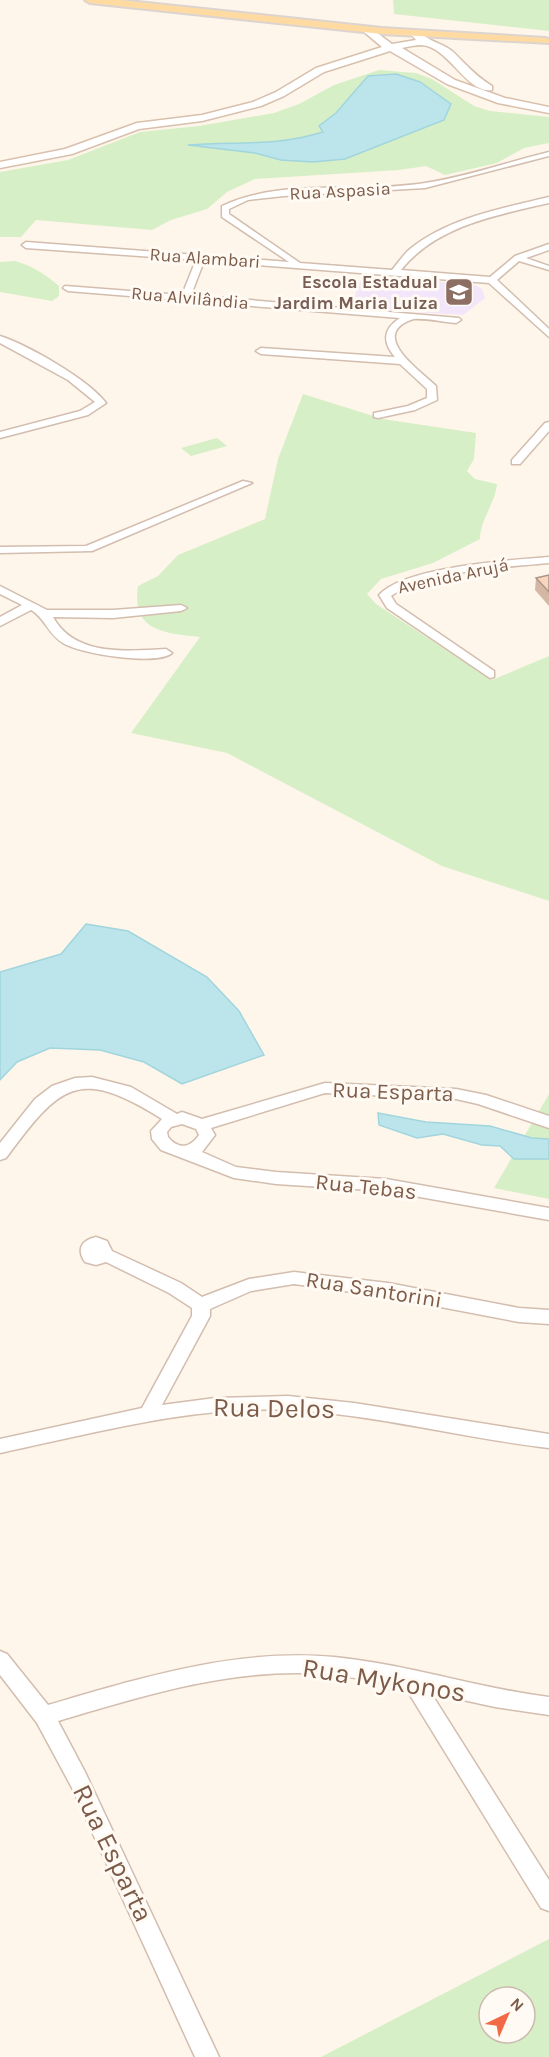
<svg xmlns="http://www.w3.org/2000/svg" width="549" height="2057" font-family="Karla,sans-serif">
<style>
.education{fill:#f3e6fb}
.green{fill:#d7efc6;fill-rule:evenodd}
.water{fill:#bce5eb;stroke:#a1d5de;stroke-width:1.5}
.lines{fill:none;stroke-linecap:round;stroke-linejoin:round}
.street-casing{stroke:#d3bdae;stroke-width:3}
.secondary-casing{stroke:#d9c0ad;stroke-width:3}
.primary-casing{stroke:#ddd4d0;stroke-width:4}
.street{fill:#fff;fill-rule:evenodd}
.secondary{fill:#fff;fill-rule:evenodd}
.primary{fill:#ffdba1;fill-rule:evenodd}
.wall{fill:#d4b7a4}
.building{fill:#f7d5bf;stroke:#ad9586;stroke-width:1.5}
.labels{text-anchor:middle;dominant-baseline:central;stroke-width:6;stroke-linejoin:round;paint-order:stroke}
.far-street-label{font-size:18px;fill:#7d5b49;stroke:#fffaf3}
.far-education-label{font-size:18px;font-weight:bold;fill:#785e54;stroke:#fffaf3;text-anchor:end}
.street-label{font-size:22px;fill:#7d5b49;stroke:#fffaf3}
.near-street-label{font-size:27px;fill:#7d5b49;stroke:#fffaf3}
</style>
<rect width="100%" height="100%" fill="#fef6ea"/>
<!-- education -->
<path class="education" d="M363 275 475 285 482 289 485 298 463 315 350 308Z"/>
<!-- green -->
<path class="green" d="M393 0H549V31L394 14Z
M379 70 416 73 432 79 474 106 490 111 549 117V143L524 148 497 163 445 175 426 166 399 170 255 179 227 192 207 209 171 220 152 230 36 220 21 237H0V172L68 160 140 132 199 126 274 113 299 104 334 85Z
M15 261C33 266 45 274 59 286V296L52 301 0 292V262Z
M303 394 383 419 476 433 474 459 467 471 475 479 497 484C495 504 480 520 480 539L433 563 381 579 367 594 376 604 492 680 549 656V901L442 866 227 753 131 733 200 637C165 633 131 632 138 586L158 576 178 555 265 519 278 459Z
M217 438 227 446 191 456 181 448Z
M549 1094V1199L494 1188Z
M549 1939V2057H321ZM489 1997H525V2033H489Z"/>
<!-- water -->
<path class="water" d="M396 74 420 82 451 104 444 120 345 159 313 162 281 160 255 153 188 145C237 141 275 147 323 132L319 126 336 113 368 76Z
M86 924 128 931 207 977 239 1011 264 1055 182 1084 144 1062 100 1050 50 1048 17 1062 0 1080V972L61 954Z
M378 1113 426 1122 490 1126 532 1138 549 1139V1159H514L500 1146 482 1145 443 1134 417 1138 379 1125Z"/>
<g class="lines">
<!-- street casing -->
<g class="street-casing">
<path id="street" d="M549 152V156L425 188 284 196 248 200 229 209V214L300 263 392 270C398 263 403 255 410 249 448 218 503 208 549 197V203C497 215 436 226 401 270L490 277 515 256 549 244V250L526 258 549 266V270L519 261 497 280 549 329V337L489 283 204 261 191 295 459 318 461 320 456 323C442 322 427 318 414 319 409 320 401 324 398 328 383 346 424 374 436 386L437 400 415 410 378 418 374 417V413L408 406 427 398V389L400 364 261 354 256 351 261 348 395 357C382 342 383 329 400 318L68 291 63 288 65 286 182 295 196 260 26 248 22 245 26 242 289 262 222 217V206C284 177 358 194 425 183 466 177 508 162 549 152Z
M0 336C28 345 89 380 106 403L88 415 0 438V432L80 411 95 402 68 380 0 343Z
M549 422V431L520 464H512V460L545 423Z
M243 481 252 483 92 551 0 553V547L86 546Z
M549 557V563C506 567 426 571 391 596L396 604 494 671V677L490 678 387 608 379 595C404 567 511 560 549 557Z
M0 586 47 610H113L181 605 187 608 181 611 113 618 53 617C75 657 127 651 166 649L172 653C157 666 80 654 63 643 48 634 45 618 31 610L0 626V617L22 605 0 594Z
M92 1077 131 1087 177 1114 182 1112 202 1119 325 1083 456 1089 486 1095 549 1116V1128L478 1104 456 1099 325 1093 211 1128 215 1135 202 1152 236 1167 276 1172 386 1179 549 1208V1220L386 1191 276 1184 234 1178 161 1150 152 1139 151 1131 162 1119C78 1066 60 1085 6 1158L0 1160V1143L35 1099 52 1086 75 1078ZM182 1124 196 1129 199 1135C190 1148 179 1150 168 1137L167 1132 171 1127Z
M96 1237 107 1241 112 1251 181 1283 202 1297 249 1279 294 1272 388 1283 519 1308 549 1310V1324L519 1322 388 1297 294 1284 251 1291 210 1309V1316L162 1405 215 1398 288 1396 354 1403 549 1434V1448C462 1438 375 1414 287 1410 190 1406 95 1433 0 1453V1439L142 1408 192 1316V1308L169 1293 106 1262 96 1265 85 1262C76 1249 82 1240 96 1237Z
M0 1651 7 1654 48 1705C141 1678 236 1648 334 1657 407 1664 476 1688 549 1697V1715L495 1707 431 1693 549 1880V1911L541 1908 405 1687C369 1680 333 1673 296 1673 214 1673 135 1698 58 1721L85 1772 219 2057H195L71 1786 37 1723 0 1675Z"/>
</g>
<!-- secondary casing -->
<g class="secondary-casing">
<path id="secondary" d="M363 27H369L392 44 416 40 411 34 420 32C429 42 442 43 452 51 467 65 473 74 492 86V90C466 94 449 46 421 45 415 45 408 47 402 48L455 80 505 98 549 107V113L498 103 447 84 390 51 324 72 284 96 261 106 202 121 139 129 72 154 0 168V162L65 149 137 123 202 115 253 102 276 92 316 68 382 47 363 31Z"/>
</g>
<!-- primary casing -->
<g class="primary-casing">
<path id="primary" d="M85 0H119L382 28 545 38 549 39V43L382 34 90 3Z"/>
</g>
<!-- street -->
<use href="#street" class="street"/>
<!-- secondary -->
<use href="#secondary" class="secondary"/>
<!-- primary -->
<use href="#primary" class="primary"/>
</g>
<!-- wall -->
<path class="wall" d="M549 575V606L535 590 536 578Z"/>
<!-- building -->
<path class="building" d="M549 575V592L536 578Z"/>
<!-- icons -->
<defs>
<g id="school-square" transform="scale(1.5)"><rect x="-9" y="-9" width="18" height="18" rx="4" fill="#8d6e63" stroke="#fffaf3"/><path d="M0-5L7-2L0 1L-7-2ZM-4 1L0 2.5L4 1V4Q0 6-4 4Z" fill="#fff"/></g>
</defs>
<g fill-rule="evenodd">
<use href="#school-square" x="459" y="292"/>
</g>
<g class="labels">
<!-- far-street labels -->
<g class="far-street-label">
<text transform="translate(340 191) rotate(-3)">Rua Aspasia</text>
<text transform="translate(205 258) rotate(4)">Rua Alambari</text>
<text transform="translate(190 298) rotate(5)">Rua Alvilândia</text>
<text transform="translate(453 576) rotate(-12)">Avenida Arujá</text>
</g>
<!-- far-education labels -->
<g class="far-education-label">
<text x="438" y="282">Escola Estadual<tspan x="438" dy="21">Jardim Maria Luiza</tspan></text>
</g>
<!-- street labels -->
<g class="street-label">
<text transform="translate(393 1092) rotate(2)">Rua Esparta</text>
<text transform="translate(366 1187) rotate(6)">Rua Tebas</text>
<text transform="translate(374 1290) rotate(9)">Rua Santorini</text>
</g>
<!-- near-street labels -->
<g class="near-street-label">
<text transform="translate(274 1408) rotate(1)">Rua Delos</text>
<text transform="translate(384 1680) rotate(9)">Rua Mykonos</text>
<text transform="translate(113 1853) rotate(64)">Rua Esparta</text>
</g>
</g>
<!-- north arrow -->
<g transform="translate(507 2015) rotate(44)"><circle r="28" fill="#fffaf3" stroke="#cbbaaf" stroke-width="1.5"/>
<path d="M0-4.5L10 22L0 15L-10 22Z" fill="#f26a45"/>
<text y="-9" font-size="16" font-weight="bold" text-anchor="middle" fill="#7d5b49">N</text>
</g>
</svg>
